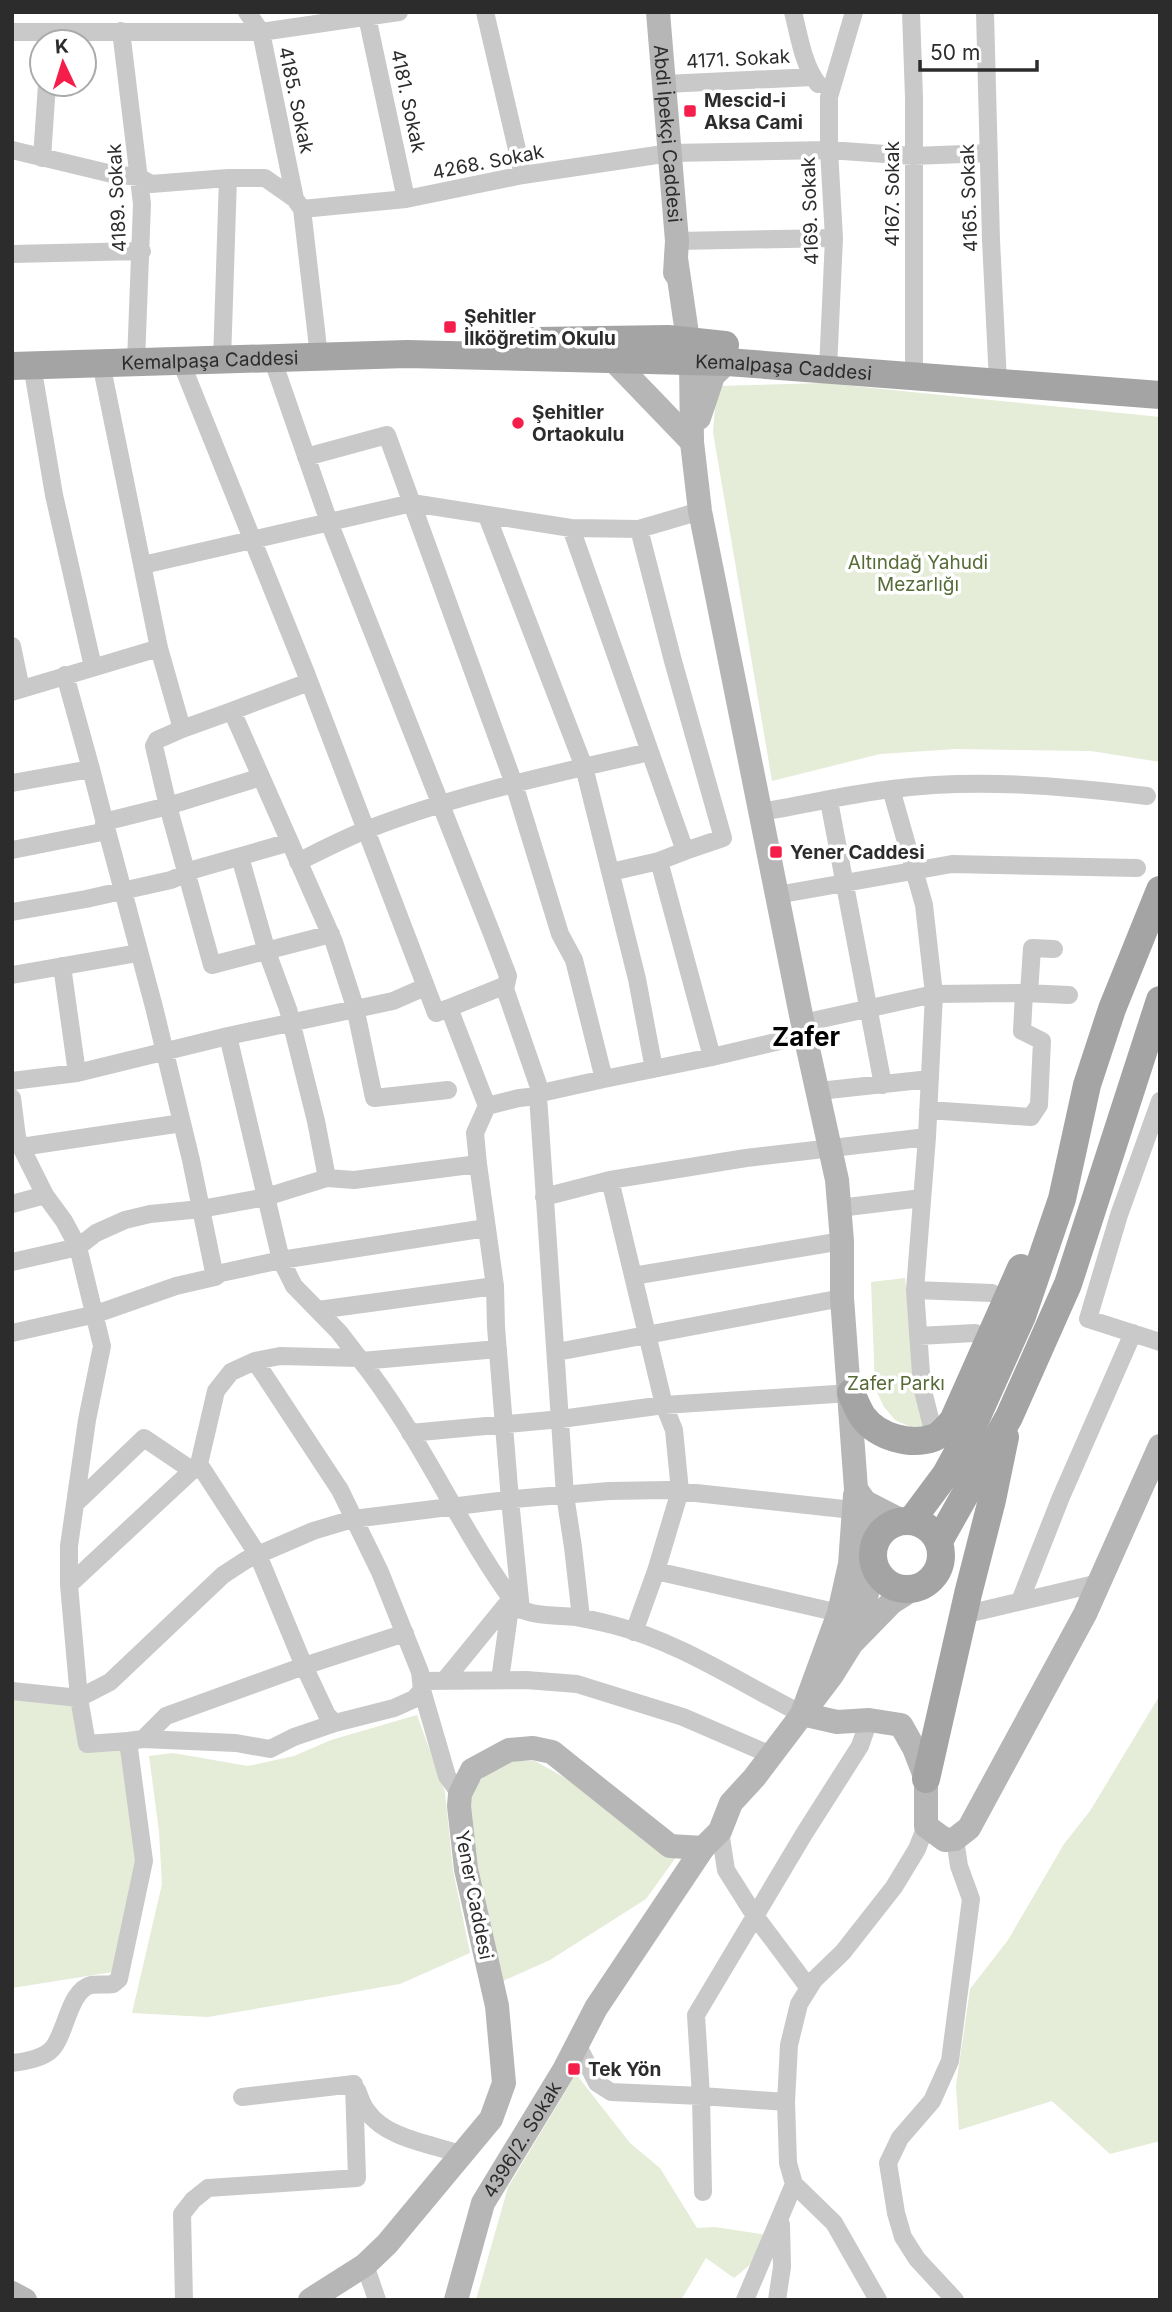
<svg xmlns="http://www.w3.org/2000/svg" width="1172" height="2312" font-family="Inter,sans-serif">
<style>
.green{fill:#e5ecd8}
.lines{fill:none;stroke-linecap:round;stroke-linejoin:round}
.street{stroke:#c9c9c9;stroke-width:18}
.secondary{stroke:#b6b6b6;stroke-width:24}
.primary{stroke:#a4a4a4;stroke-width:28}
.poi-dot{fill:#f51d49;stroke:#fff;stroke-width:2.5}
.labels{text-anchor:middle;dominant-baseline:central;stroke-width:7;stroke-linejoin:round;paint-order:stroke}
.street-label{font-size:19px;fill:#2c2c2c;stroke:#fff}
.poi-label{font-size:19px;font-weight:bold;fill:#2c2c2c;stroke:#fff;text-anchor:start}
.park-label{font-size:19px;fill:#566b36;stroke:#fff}
.district-label{font-size:26px;font-weight:bold;fill:#000;stroke:#fff}
</style>
<rect width="100%" height="100%" fill="#fff"/>
<!-- green -->
<path class="green" d="M823 383 1160 417V762L1091 751 956 749 880 754 772 781 713 432 717 386Z
M905 1278 924 1433 895 1420 884 1407 875 1388 871 1282Z
M1160 1695V2141L1110 2154 1052 2101 959 2130 956 2086 970 1989 1008 1940 1064 1844 1090 1811Z
M12 1696 75 1703 82 1752 124 1746 140 1861 113 1972 12 1988Z
M417 1715 445 1792 453 1870 470 1953 400 1984 208 2017 132 2013 162 1884 159 1831 149 1756 173 1753 248 1766 294 1756 331 1740Z
M514 1761H535L562 1776 679 1853 646 1899 550 1960 496 1984 466 1803C478 1778 488 1771 514 1761Z
M576 2074 630 2143 660 2168 697 2228 715 2227 773 2236 751 2264 734 2278 706 2258 681 2300H476L508 2187Z"/>
<g class="lines">
<!-- street -->
<path class="street" d="M247 12 261 32 295 199
M366 12 406 199
M485 12 523 175
M793 12C799 35 803 65 818 84
M911 12 914 98V376
M985 12 991 240 998 382
M121 31 142 204 136 362
M12 32H261L399 12
M665 84 813 77
M12 150 112 174 139 177 151 184 228 178H265L295 199 302 209 406 199 523 175 670 153 829 150 913 156 989 153
M42 158 47 84
M302 209 319 356
M677 241 834 238
M12 254 142 251
M272 358 329 522 492 934 508 976 505 989 541 1093 538 1096 519 1098 487 1106 475 1133 478 1164 354 1180 327 1178
M222 361 228 178
M181 362 306 673 436 1013 449 1008 487 1106
M32 365 54 495 93 667
M828 369 834 238 829 150V97L854 12
M306 457 387 435 514 784 560 934 574 960 604 1079 541 1093
M487 516 584 767 637 979 654 1069
M571 528 685 851 659 861
M639 529 673 661 723 838 685 851
M143 565 412 503 571 528 639 529 700 511
M12 646 21 689
M159 648 182 729 232 711 334 942 355 1007 374 1098 448 1090
M12 692 159 648 101 363
M232 711 309 682
M261 777 168 806 212 965 331 934
M12 783 91 769 65 675
M891 789 924 905 934 994 927 1137 915 1290 922 1387 935 1438
M829 801 883 1085
M761 812C804 805 848 794 892 789 976 778 1063 786 1147 796
M104 822 168 806 154 746 157 740 182 729
M107 831 154 1007 191 1160 215 1277
M12 850 107 831 91 769
M298 862C320 851 343 839 366 830 457 794 555 774 649 752
M611 872 659 861 712 1057
M777 895 952 864 1137 868
M12 912 86 899 171 880 196 869 290 842
M62 966 77 1073
M12 975 138 953
M1029 993 1032 948 1054 949
M449 1008 506 985
M803 1023 934 994 1024 993 1069 995
M228 1036 393 1001 425 987
M604 1079 712 1057 805 1035
M12 1081 77 1073 228 1036 281 1260 221 1273 215 1277 176 1286 96 1314 12 1333
M819 1091 930 1079
M538 1096 565 1495 573 1547 581 1618
M12 1098 17 1137 21 1147 45 1195 64 1221 78 1247 102 1346 87 1420 69 1546V1585L79 1698 87 1744 128 1741 144 1861 119 1979 113 1984C106 1985 97 1984 91 1985 69 1990 66 2034 52 2049 44 2058 24 2062 12 2063
M1160 1101 1119 1215 1088 1319 1160 1342
M928 1110 1031 1117 1039 1105 1042 1041 1022 1031 1024 993
M21 1147 182 1123
M478 1164 495 1286 496 1327 510 1500 521 1610
M544 1197 610 1180
M12 1204 45 1195
M839 1208 922 1198
M12 1262 78 1247 96 1233 125 1220 150 1214 201 1209 266 1197 327 1178 316 1121 288 1009 267 952 240 857
M633 1276 842 1241
M915 1290 992 1293
M318 1310 495 1286
M918 1336 975 1333
M557 1352 842 1298
M359 1358C421 1435 459 1529 518 1608 536 1617 556 1615 576 1617 588 1619 601 1622 613 1625 680 1642 740 1683 802 1714
M361 1361 498 1349
M410 1433 561 1419 664 1405 851 1393
M199 1464 216 1391 231 1372 255 1361
M75 1504 144 1438 193 1471
M656 1571 839 1613
M69 1585 199 1464 258 1555 304 1666 327 1715 335 1723
M1020 1601 1061 1497 1133 1333
M963 1615 1099 1583
M634 1632 656 1571 680 1491 674 1430 664 1405 610 1180 746 1158 927 1137
M500 1680 511 1600
M421 1681 526 1680 577 1684 683 1717 771 1755
M444 1681 511 1599
M422 1690 447 1776 460 1794
M12 1691 79 1698 110 1682 223 1575 246 1560 313 1531 353 1519 514 1499 609 1491 668 1490 853 1510
M143 1739 166 1716 304 1666 405 1633
M128 1741 143 1739 236 1743 270 1749 294 1737 335 1723 394 1708 414 1699 422 1690 420 1672 380 1572 340 1490 255 1361 280 1356 359 1358 339 1332 294 1286 281 1260 486 1228
M720 1831 726 1870 755 1916 809 1988
M577 2044 597 2083 611 2092 701 2096 703 2192
M357 2090C360 2097 362 2105 367 2111 386 2139 432 2144 463 2155
M242 2097 354 2084
M786 2102 701 2096 696 2015 804 1834 860 1746 869 1720
M365 2265 377 2300
M184 2300 182 2214 193 2200 208 2188 357 2178 354 2084
M745 2300 794 2184
M777 2300 782 2267 781 2224
M878 2300 834 2223 794 2184 788 2163 786 2102 789 2045 799 2004 814 1980 843 1952 894 1887 917 1849 926 1826
M955 2300 917 2259 903 2237 896 2213 888 2163 900 2138 932 2101 950 2061 971 1899 959 1866 955 1839"/>
<!-- secondary -->
<g class="secondary">
<path id="s1" d="M658 12 677 241 675 273"/>
<path d="M676 258 691 361 692 442 700 511 805 1035 837 1180 842 1241V1298L856 1489 865 1502 874 1549"/>
<path d="M613 360 692 442"/>
<path d="M699 418 713 376 727 362"/>
<path d="M855 1495 850 1564 839 1613 802 1714 837 1722 869 1720 901 1725 914 1748 926 1779V1826L945 1840 955 1839 969 1828 1085 1614 1160 1446"/>
<path d="M865 1502 902 1521"/>
<path d="M854 1639 866 1599 873 1560"/>
<path d="M12 2293 25 2300"/>
<path d="M310 2300 365 2265 387 2244 491 2119 504 2083 497 2006 466 1869 459 1806 460 1794 472 1770 509 1750 533 1748 552 1752 670 1846 703 1848"/>
<path id="s2" d="M456 2300 483 2203 564 2070 596 2008 703 1848 720 1831 731 1803 754 1778 832 1675 852 1643 891 1603 913 1589"/>
</g>
<!-- primary -->
<g class="primary">
<path d="M535 341 668 339 725 345"/>
<path id="s3" d="M12 366 407 354 727 362 1160 395"/>
<path d="M851 1393C855 1401 858 1410 863 1417 878 1437 910 1446 933 1438 940 1436 947 1427 953 1421L1021 1268"/>
<circle cx="907" cy="1555" r="34"/>
<path d="M911 1521 946 1474 974 1423 1022 1316 1062 1199 1087 1085 1112 1009 1160 890"/>
<path d="M939 1541 1009 1417 1068 1284 1160 1000"/>
<path d="M926 1779 968 1594 992 1500 1005 1437"/>
</g>
</g>
<!-- markers -->
<g class="poi-dot">
<rect x="683" y="104" width="14" height="14" rx="3.5"/>
<rect x="443" y="320" width="14" height="14" rx="3.5"/>
<circle cx="518" cy="423" r="7"/>
<rect x="769" y="845" width="14" height="14" rx="3.5"/>
<rect x="567" y="2062" width="14" height="14" rx="3.5"/>
</g>
<g class="labels">
<!-- street labels -->
<g class="street-label">
<text transform="translate(738 59) rotate(-3)">4171. Sokak</text>
<text transform="translate(296 100) rotate(78)">4185. Sokak</text>
<text transform="translate(408 101) rotate(78)">4181. Sokak</text>
<text stroke="none"><textPath href="#s1" startOffset="122">Abdi İpekçi Caddesi</textPath></text>
<text transform="translate(488 162) rotate(-11)">4268. Sokak</text>
<text transform="translate(892 194) rotate(-90)">4167. Sokak</text>
<text transform="translate(117 198) rotate(-93)">4189. Sokak</text>
<text transform="translate(969 198) rotate(-92)">4165. Sokak</text>
<text transform="translate(810 211) rotate(-92)">4169. Sokak</text>
<text stroke="none"><textPath href="#s3" startOffset="198">Kemalpaşa Caddesi</textPath></text>
<text stroke="none"><textPath href="#s3" startOffset="772">Kemalpaşa Caddesi</textPath></text>
<text transform="translate(474 1895) rotate(79)">Yener Caddesi</text>
<text stroke="none"><textPath href="#s2" startOffset="175">4396/2. Sokak</textPath></text>
</g>
<!-- poi labels -->
<g class="poi-label">
<text x="704" y="100">Mescid-i<tspan x="704" dy="22">Aksa Cami</tspan></text>
<text x="464" y="316">Şehitler<tspan x="464" dy="22">İlköğretim Okulu</tspan></text>
<text x="532" y="412">Şehitler<tspan x="532" dy="22">Ortaokulu</tspan></text>
<text x="790" y="852">Yener Caddesi</text>
<text x="588" y="2069">Tek Yön</text>
</g>
<!-- park labels -->
<g class="park-label">
<text x="918" y="562">Altındağ Yahudi<tspan x="918" dy="22">Mezarlığı</tspan></text>
<text x="896" y="1383">Zafer Parkı</text>
</g>
<!-- district labels -->
<g class="district-label">
<text x="806" y="1036">Zafer</text>
</g>
</g>
<!-- border -->
<rect width="1172" height="2312" fill="none" stroke="#2c2c2c" stroke-width="28"/>
<!-- north arrow -->
<g transform="translate(63 63) rotate(356)"><circle r="33" fill="#ffffff" stroke="#ababab" stroke-width="2"/>
<path d="M0-5L12 26L0 18L-12 26Z" fill="#f51d49"/>
<text y="-10" font-size="19" font-weight="bold" text-anchor="middle" fill="#2c2c2c">K</text>
</g>
<!-- scale -->
<path d="M920 60v10h117v-10" fill="none" stroke="#2c2c2c" stroke-width="3.5"/>
<text x="930" y="60" font-size="21" fill="#2c2c2c" stroke="#ffffff" stroke-width="5" paint-order="stroke">50 m</text>
</svg>
